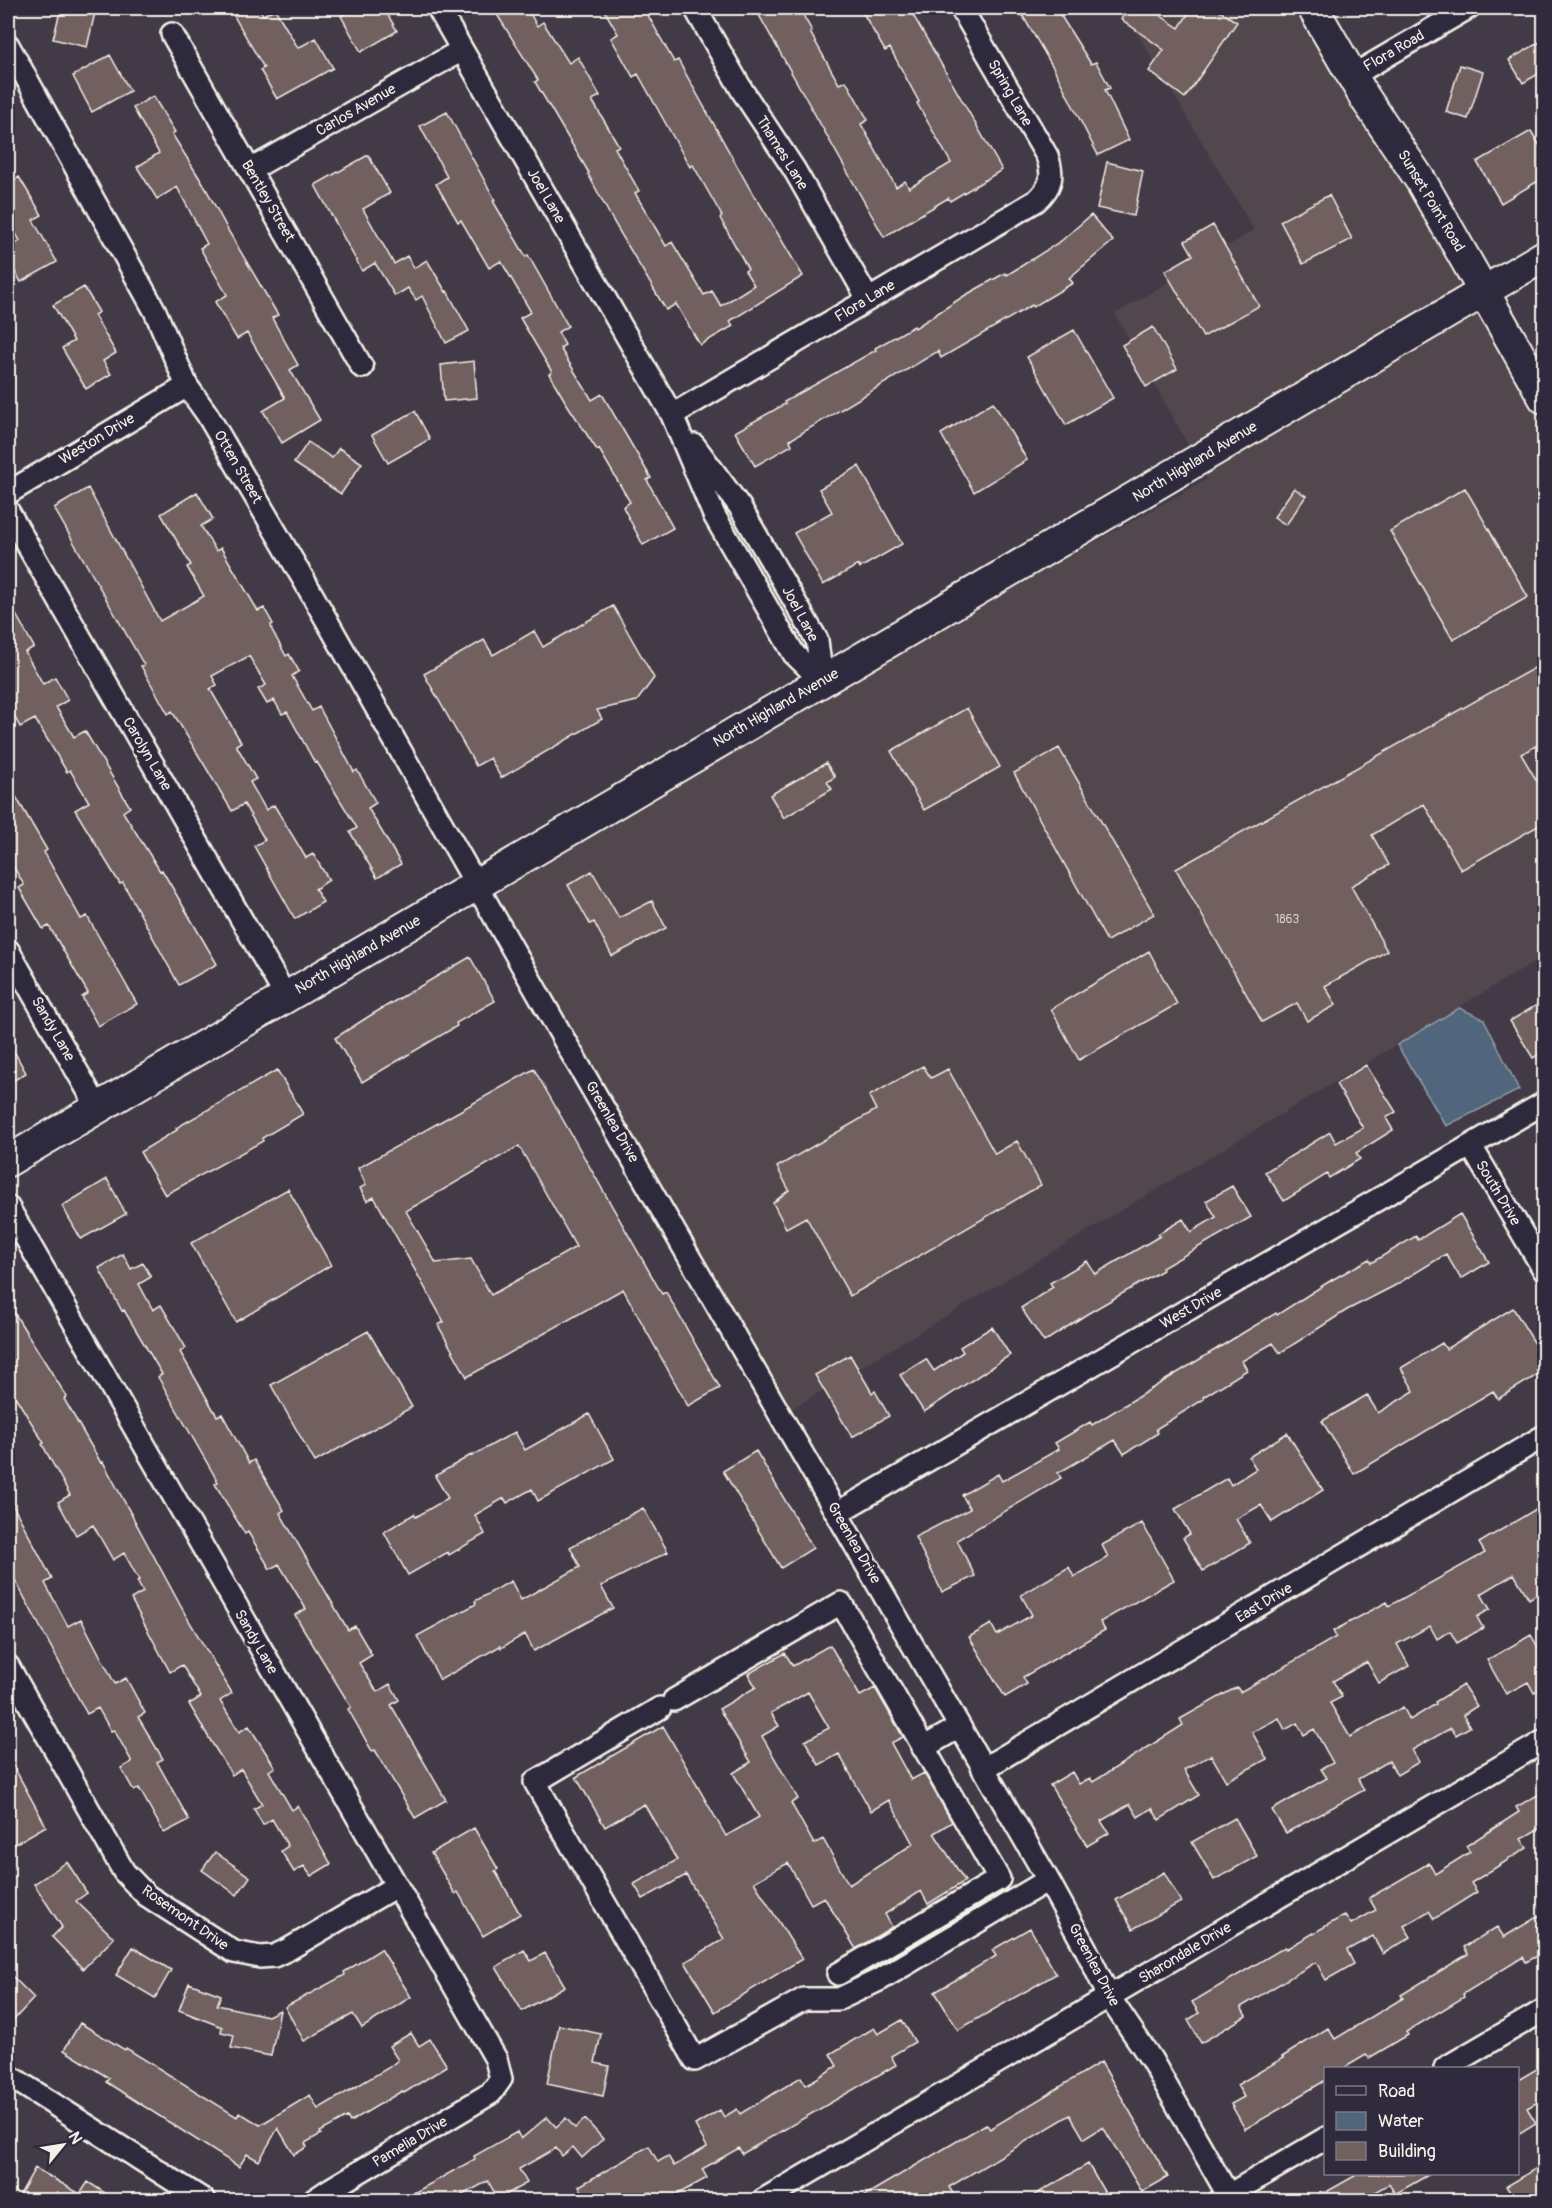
<svg xmlns="http://www.w3.org/2000/svg" width="1552" height="2208" font-family="Pangolin,sans-serif">
<style>
.built{fill:#51464e}
.water{fill:#51667c;stroke:#929ea7;stroke-width:1.5}
.building{fill:#71615e;stroke:#f4f1e8;stroke-width:1.5;fill-rule:evenodd}
.lines{fill:none;stroke-linecap:round;stroke-linejoin:round}
.street-casing{stroke:#f4f1e8;stroke-width:26}
.secondary-casing{stroke:#f4f1e8;stroke-width:34}
.street{stroke:#2f2a3d;stroke-width:21}
.secondary{stroke:#2f2a3d;stroke-width:30}
.labels{text-anchor:middle;dominant-baseline:central;stroke-width:6;stroke-linejoin:round;paint-order:stroke}
.number-label{font-size:12px;fill:#d3cdc6}
.street-label{font-size:15px;fill:#f4f1e8;stroke:#2f2a3d}
</style>
<rect width="100%" height="100%" fill="#433a47"/>
<filter id="ink" filterUnits="userSpaceOnUse"><feTurbulence type="fractalNoise" baseFrequency=".0167" numOctaves="2"/><feDisplacementMap in="SourceGraphic" scale="12" xChannelSelector="R" yChannelSelector="G"/><feConvolveMatrix kernelMatrix="1 2 1 2 8 2 1 2 1" color-interpolation-filters="sRGB"/></filter>
<g filter="url(#ink)">
<!-- built -->
<path class="built" d="M1122 8H1300L1411 187 1470 289 1192 452 1115 314 1254 230Z
M1480 306 1544 420V956L790 1410 493 891 644 807 846 682 1207 479 1202 470Z"/>
<!-- water -->
<path class="water" d="M1459 1008 1484 1019 1519 1090 1446 1126 1397 1045Z"/>
<!-- building -->
<path class="building" d="M61 8H96L87 47 53 39Z
M248 8H259L263 15 275 9 298 48 316 38 333 68 277 99 260 70 264 68 234 16Z
M355 8H368L371 14 384 8 397 31 361 52 341 16Z
M493 8H527L537 26 543 22 569 63 578 57 600 96 592 100 619 146 615 148 639 191 635 193 666 246 672 242 704 295 712 291 721 306 754 285 745 271 748 269 720 218 722 216 693 165 690 167 638 74 633 77 611 38 618 34 603 8H644L674 62 678 60 755 198 756 197 803 276 730 321 733 326 700 345 676 304 666 310 612 219 588 174 589 173 535 82 538 80Z
M755 8H799L812 31 810 32 839 84 846 81 868 120 861 124 896 187 905 181 909 188 951 163 917 103 919 102 890 48 885 51 863 13 873 8H909L1002 170 950 201 948 198 884 237Z
M1018 8H1056L1091 64 1096 62 1110 88 1105 90 1129 140 1098 155 1053 67Z
M1129 8H1149L1179 28 1192 8H1215L1237 22 1185 98 1149 71 1164 50 1121 19Z
M1545 39V70L1523 83 1509 60Z
M110 55 130 91 92 112 73 76Z
M1460 65 1483 72 1468 119 1446 112Z
M153 96 175 132 172 134 205 187 229 232 278 315 272 318 298 365 290 370 320 420 282 443 263 411 285 398 247 333 237 339 215 302 227 295 200 248 207 244 177 187 157 199 137 167 159 153 133 108Z
M447 112 495 200 493 201 526 257 528 255 568 326 558 332 565 345 560 348 592 400 602 394 651 478 647 480 673 528 643 545 623 507 630 502 599 449 597 450 565 401 549 374 552 372 520 318 531 312 501 261 489 268 461 220 458 222 436 184 447 177 420 126Z
M1531 131 1545 154V177L1501 203 1477 162Z
M368 155 390 193 363 209 394 264 407 256 414 268 427 260 446 292 447 291 469 331 446 343 422 296 416 300 408 288 395 296 375 263 362 271 315 185Z
M1107 162 1143 171 1134 216 1097 208Z
M19 177 42 215 33 220 57 262 21 282 8 259V249L20 241 8 219V184Z
M1329 195 1352 239 1303 264 1280 221Z
M1091 215 1113 241 1069 278 1073 283 1033 307 1032 305 941 358 938 351 790 440 792 445 755 466 735 432 785 404 784 402 876 350 875 348 914 326 915 328 964 296 1005 273 1007 275 1061 241Z
M1213 225 1259 306 1203 337 1165 271 1193 255 1185 241Z
M84 287 99 312 94 315 116 353 103 361 111 374 86 389 62 348 74 341 53 305Z
M1153 327 1177 369 1146 387 1122 345Z
M1074 330 1113 398 1066 425 1027 357Z
M474 361 477 398 444 401 441 365Z
M993 402 1027 460 974 492 941 434Z
M415 411 430 439 388 463 372 435Z
M308 442 332 458 339 448 362 463 341 494 294 463Z
M859 466 902 544 860 568 858 565 823 585 794 533 832 512 819 489Z
M88 488 160 621 204 596 187 567 191 565 161 514 197 492 213 519 201 526 216 551 221 548 258 611 264 608 273 624 271 625 272 630 286 656 289 654 299 671 292 676 312 711 319 707 354 772 357 770 376 803 368 808 401 864 377 878 350 832 357 828 317 762 315 763 287 712 282 714 274 700 267 704 258 689 266 685 249 656 212 676 217 685 210 689 241 742 236 745 256 779 250 782 266 810 274 805 306 858 313 854 329 880 315 889 323 902 295 919 254 846 265 840 244 804 232 811 172 711 168 714 141 666 144 665 54 508Z
M1294 488 1306 496 1286 525 1274 517Z
M1465 488 1528 597 1453 640 1390 531Z
M8 600 34 647 25 652 43 684 55 677 68 700 56 707 74 737 85 731 130 807 123 812 160 871 162 870 217 964 179 985 123 883 120 884 75 810 89 802 70 770 67 772 35 719 20 727 8 704Z
M613 606 654 678 637 701 597 710 602 719 501 778 490 758 476 766 424 674 484 640 493 655 534 631 543 647Z
M1545 662V741L1521 754 1545 795V822L1461 870 1424 804 1372 835 1389 865 1351 886 1387 951 1325 986 1336 1005 1307 1021 1297 1003 1262 1022 1176 869Z
M967 708 1000 767 924 810 891 751Z
M1059 748 1154 914 1107 941 1014 773Z
M826 763 835 777 827 782 832 789 784 818 770 795Z
M8 783 47 850 44 852 81 919 87 916 137 1004 98 1026 82 997 88 993 49 926 43 929 19 888 24 885 8 857Z
M592 871 619 918 652 901 666 928 612 956 594 922 590 924 568 885Z
M1149 951 1177 1004 1079 1060 1051 1009Z
M470 957 495 1001 456 1023 457 1026 362 1082 335 1038 371 1015Z
M1545 1000V1051L1533 1058 1510 1021Z
M8 1040 26 1073 8 1084Z
M1366 1065 1396 1112 1386 1118 1393 1130 1356 1153 1360 1159 1329 1178 1327 1174 1284 1201 1265 1172 1330 1132 1336 1143 1363 1128 1336 1084Z
M923 1066 931 1078 948 1069 995 1154 1017 1141 1041 1185 850 1296 806 1217 786 1228 773 1203 789 1190 777 1167 876 1110 869 1096Z
M534 1069 662 1294 666 1292 720 1388 688 1406 623 1289 467 1377 438 1325 444 1322 374 1197 367 1201 360 1188 366 1185 358 1168ZM519 1146 576 1247 491 1295 471 1259 436 1263 406 1211Z
M277 1070 303 1114 262 1138 263 1141 165 1195 140 1152 177 1130 176 1128Z
M107 1179 126 1214 81 1239 62 1206Z
M1232 1186 1251 1217 1162 1268 1163 1270 1087 1314 1044 1342 1021 1308 1053 1287 1050 1283 1087 1261 1095 1274 1160 1236 1158 1234 1183 1219 1191 1232 1216 1217 1206 1201Z
M288 1189 331 1265 236 1322 191 1243Z
M1460 1214 1489 1262 1461 1279 1446 1254 1394 1286 1347 1310 1280 1353 1273 1343 1242 1361 1247 1370 1203 1397 1204 1399 1156 1429 1158 1433 1124 1454 1115 1440 1058 1473 1061 1478 957 1540 975 1576 942 1592 915 1537 970 1509 962 1495 998 1474 1002 1481 1059 1449 1055 1443 1090 1422 1092 1425 1246 1331 1276 1313 1277 1315 1330 1281 1369 1259 1371 1263 1416 1236 1418 1240Z
M123 1254 131 1269 143 1263 151 1277 139 1284 153 1310 161 1305 186 1348 180 1352 217 1416 222 1414 249 1463 254 1460 284 1510 280 1513 348 1630 355 1626 372 1655 359 1663 377 1692 390 1684 399 1700 391 1705 446 1800 415 1818 375 1750 372 1751 348 1709 351 1707 295 1615 306 1609 279 1564 270 1569 248 1532 245 1534 215 1484 218 1482 158 1377 162 1374 124 1310 122 1311 99 1268Z
M8 1303 67 1397 64 1399 101 1463 103 1462 185 1614 232 1693 220 1701 239 1732 249 1726 275 1767 269 1771 292 1810 298 1806 331 1864 311 1876 304 1866 294 1872 281 1851 288 1846 272 1819 263 1825 254 1809 262 1804 241 1769 232 1775 212 1743 189 1704 201 1697 182 1665 170 1672 131 1599 143 1592 137 1581 139 1580 124 1553 113 1560 93 1525 76 1535 58 1502 70 1495 42 1444 44 1443 8 1385Z
M1513 1308 1545 1360V1370L1498 1399 1493 1391 1354 1474 1322 1421 1367 1395 1378 1413 1414 1391 1401 1368 1442 1343 1446 1349Z
M992 1327 1010 1355 924 1412 900 1375 926 1359 934 1371 963 1352 960 1347Z
M368 1331 412 1407 315 1462 271 1385Z
M850 1355 872 1393 875 1391 889 1416 852 1437 815 1375Z
M589 1414 614 1459 538 1501 532 1489 507 1503 504 1498 475 1515 485 1534 449 1555 448 1552 408 1575 384 1532 414 1514 416 1517 448 1498 435 1476 471 1455 472 1456 515 1432 525 1450Z
M1287 1433 1323 1490 1272 1522 1261 1505 1236 1519 1250 1543 1203 1571 1183 1538 1190 1534 1175 1509 1227 1478 1231 1485 1256 1469 1249 1457Z
M756 1451 813 1548 781 1568 723 1471Z
M8 1496 52 1579 45 1583 68 1626 81 1619 115 1684 126 1678 145 1713 138 1717 163 1759 157 1762 189 1820 164 1833 139 1788 134 1791 121 1768 132 1762 114 1730 111 1731 98 1708 87 1714 8 1567Z
M643 1508 668 1552 601 1586 613 1608 534 1651 525 1634 501 1648 500 1646 440 1680 417 1636 476 1604 475 1601 511 1581 521 1600 580 1567 570 1547Z
M1536 1509 1545 1523V1589L1529 1599 1514 1574 1481 1594 1490 1609 1477 1617 1483 1628 1457 1643 1450 1631 1437 1639 1430 1626 1397 1644 1409 1666 1379 1683 1367 1662 1333 1681 1342 1697 1330 1703 1350 1737 1403 1707 1410 1720 1436 1704 1435 1702 1463 1685 1477 1706 1463 1715 1470 1727 1456 1735 1451 1728 1412 1750 1419 1762 1397 1775 1389 1761 1358 1779 1364 1790 1286 1833 1272 1810 1327 1778 1321 1769 1333 1763 1314 1729 1304 1735 1297 1723 1285 1730 1279 1718 1252 1732 1267 1759 1226 1781 1211 1755 1184 1770 1199 1795 1159 1820 1152 1808 1138 1817 1130 1804 1101 1821 1109 1833 1087 1846 1050 1785 1072 1772 1079 1784 1090 1778 1093 1782 1183 1725 1180 1719 1237 1687 1240 1692 1336 1637 1333 1631 1387 1602 1389 1606 1485 1553 1479 1543Z
M1142 1523 1174 1580 1100 1622 1105 1630 1023 1677 1027 1684 1005 1697 969 1637 991 1624 997 1635 1032 1615 1021 1595 1069 1567 1074 1577 1108 1557 1102 1545Z
M1531 1635 1545 1660V1687L1534 1693 1528 1682 1506 1694 1487 1660Z
M830 1645 860 1696 875 1688 903 1737 891 1743 911 1780 924 1773 952 1822 934 1833 965 1881 928 1904 921 1891 885 1914 892 1927 856 1949 824 1897 811 1904 788 1863 754 1882 802 1959 715 2012 685 1962 724 1939 686 1875 643 1899 634 1884 677 1860 644 1804 605 1827 576 1777 663 1726 726 1836 759 1817 733 1773 751 1762 719 1709 756 1687 748 1674 785 1653 793 1666ZM808 1692 829 1728 805 1741 819 1765 839 1754 871 1811 889 1800 913 1844 849 1885 823 1839 814 1844 791 1803 798 1799 762 1736 779 1726 771 1713Z
M8 1756 46 1826 8 1848Z
M1545 1791V1825L1521 1839 1527 1848 1471 1883 1477 1892 1434 1919 1429 1911 1404 1926 1411 1937 1383 1954 1373 1936 1347 1950 1354 1964 1326 1980 1316 1962 1241 2007 1246 2016 1201 2043 1188 2020 1199 2013 1192 2002 1285 1947 1286 1949 1345 1915 1351 1924 1376 1910 1369 1898 1429 1863 1435 1874 1470 1852 1466 1846 1519 1812 1516 1807Z
M1235 1818 1257 1856 1214 1880 1192 1842Z
M474 1828 498 1869 495 1871 520 1914 483 1936 458 1892 455 1894 431 1853Z
M215 1852 250 1877 237 1895 202 1870Z
M67 1862 87 1893 76 1901 114 1938 83 1969 52 1937 62 1927 34 1884Z
M1164 1872 1181 1902 1133 1929 1116 1900Z
M1545 1912V1952L1526 1962 1523 1957 1463 1994 1464 1997 1406 2032 1408 2035 1369 2058 1366 2055 1344 2068H1326V2080L1294 2099V2101L1245 2129 1231 2104 1244 2097 1237 2085 1283 2058 1282 2057 1328 2028 1335 2039 1403 1998 1401 1995 1468 1954 1464 1947 1497 1927 1504 1937Z
M1030 1928 1056 1974 958 2030 935 1992 996 1956 992 1950Z
M133 1947 171 1970 155 1998 116 1975Z
M381 1949 411 1997 362 2028 353 2014 304 2041 285 2007 345 1975 344 1972Z
M524 1950 531 1961 545 1953 565 1986 522 2011 496 1967Z
M8 1972 34 1998 8 2026Z
M189 1983 221 1995 217 2005 268 2016 280 2010 271 2056 231 2048 234 2035 221 2032 222 2027 179 2010Z
M902 2020 915 2042 891 2056 896 2065 742 2154 739 2148 702 2169 707 2178 667 2200H656L651 2192 635 2200H587L579 2186 649 2146 658 2162 668 2156 674 2166 707 2147 695 2125 720 2110 724 2117 737 2109 740 2114 801 2077 806 2085 837 2066 830 2054 874 2028 878 2034Z
M80 2023 125 2050 126 2048 237 2117 239 2112 260 2125 310 2095 318 2109 388 2068 398 2060 389 2046 411 2033 419 2046 430 2039 447 2066 404 2093 402 2091 350 2122 347 2117 320 2132 321 2134 305 2143 307 2147 294 2155 278 2128 259 2161 247 2154 239 2167 106 2082 109 2078 64 2050Z
M559 2025 601 2034 595 2063 609 2066 603 2096 547 2084Z
M1101 2062 1168 2177 1142 2192 1103 2127 1084 2139 1070 2115 949 2187 957 2200H857L986 2124 990 2129Z
M1545 2064V2098L1527 2108 1536 2123 1518 2134V2080Z
M547 2117 556 2127 566 2118 575 2128 585 2119 603 2139 582 2158 573 2147 562 2156 556 2148 519 2169 527 2183 498 2199 488 2181 453 2200H401L475 2159 474 2156 517 2132 521 2139Z
M1545 2163V2200H1515L1506 2186Z
M1088 2164 1109 2200H1026Z
M35 2168 80 2194 88 2182 116 2200H17Z
M1358 2174H1430L1395 2194 1389 2184 1360 2200H1312Z"/>
<g class="lines">
<!-- street casing -->
<g class="street-casing">
<path id="street" d="M438 8 672 415 714 515 794 654 822 681
M695 8 743 92 794 169 868 299
M172 34 362 367
M8 45 155 311 187 386 207 414 305 582 571 1052 1048 1880 1086 1949 1109 1997 1151 2059 1231 2200
M1352 76 1468 8
M250 170 462 50
M672 415 1036 201C1052 187 1054 175 1047 156L961 8
M694 445 740 507 817 640 822 681
M8 493 187 386
M8 511 286 997
M8 950 98 1108
M1471 1146 1544 1270
M8 1207 496 2059 501 2079 491 2093 329 2190 314 2200
M837 1513 1544 1103
M8 1666 124 1872 146 1895 234 1952 260 1957 274 1956 289 1949 396 1886
M674 1700 841 1603 999 1879 838 1974
M660 1708 535 1782 695 2060 804 1999H839L881 1979 1048 1880
M923 1748 959 1727
M983 1769 1544 1436
M1445 2068 1544 2010
M8 2075 204 2200
M763 2200 1544 1741
M1220 2200 1326 2138"/>
</g>
<!-- secondary casing -->
<g class="secondary-casing">
<path id="secondary" d="M1313 8 1365 98 1421 181 1544 398
M8 1161 1544 256"/>
</g>
<!-- street -->
<use href="#street" class="street"/>
<!-- secondary -->
<use href="#secondary" class="secondary"/>
</g>
</g>
<g class="labels">
<!-- number labels -->
<g class="number-label">
<text x="1287" y="919">1863</text>
</g>
<!-- street labels -->
<g class="street-label">
<text transform="translate(1394 51) rotate(-30)">Flora Road</text>
<text transform="translate(1010 93) rotate(60)">Spring Lane</text>
<text transform="translate(356 110) rotate(-30)">Carlos Avenue</text>
<text transform="translate(782 153) rotate(58)">Thames Lane</text>
<text transform="translate(546 196) rotate(60)">Joel Lane</text>
<text transform="translate(268 201) rotate(60)">Bentley Street</text>
<text transform="translate(1431 201) rotate(59)">Sunset Point Road</text>
<text transform="translate(865 301) rotate(-31)">Flora Lane</text>
<text transform="translate(97 439) rotate(-31)">Weston Drive</text>
<text transform="translate(1195 462) rotate(-31)">North Highland Avenue</text>
<text transform="translate(238 467) rotate(60)">Otten Street</text>
<text transform="translate(800 614) rotate(62)">Joel Lane</text>
<text transform="translate(776 708) rotate(-30)">North Highland Avenue</text>
<text transform="translate(147 754) rotate(60)">Carolyn Lane</text>
<text transform="translate(358 955) rotate(-30)">North Highland Avenue</text>
<text transform="translate(53 1029) rotate(60)">Sandy Lane</text>
<text transform="translate(612 1122) rotate(60)">Greenlea Drive</text>
<text transform="translate(1498 1193) rotate(59)">South Drive</text>
<text transform="translate(1191 1308) rotate(-30)">West Drive</text>
<text transform="translate(854 1543) rotate(60)">Greenlea Drive</text>
<text transform="translate(1264 1603) rotate(-31)">East Drive</text>
<text transform="translate(256 1642) rotate(60)">Sandy Lane</text>
<text transform="translate(185 1918) rotate(35)">Rosemont Drive</text>
<text transform="translate(1185 1953) rotate(-31)">Sharondale Drive</text>
<text transform="translate(1094 1965) rotate(62)">Greenlea Drive</text>
<text transform="translate(410 2142) rotate(-31)">Pamelia Drive</text>
</g>
</g>
<!-- margin -->
<rect width="1552" height="2208" fill="none" stroke="#2f2a3d" stroke-width="30"/>
<rect x="15" y="15" width="1522" height="2178" fill="none" stroke="#f4f1e8" stroke-width="2" filter="url(#ink)"/>
<!-- legend -->
<rect x="1324" y="2067" width="195" height="108" fill="#2f2a3d" stroke="#7e7a81" stroke-width="1.5"/>
<rect x="1336" y="2086" width="30" height="9" fill="#2f2a3d" stroke="#7e7a81" stroke-width="1.5"/>
<text x="1378" y="2097" font-size="18" fill="#f4f1e8">Road</text>
<rect x="1336" y="2112" width="30" height="18" fill="#51667c" stroke="#7e7a81" stroke-width="1.5"/>
<text x="1378" y="2127" font-size="18" fill="#f4f1e8">Water</text>
<rect x="1336" y="2142" width="30" height="18" fill="#71615e" stroke="#7e7a81" stroke-width="1.5"/>
<text x="1378" y="2157" font-size="18" fill="#f4f1e8">Building</text>
<!-- north arrow -->
<g transform="translate(63 2145) rotate(60)" stroke="#2f2a3d" stroke-width="4.5" paint-order="stroke">
<path d="M0-4.5L10 22L0 15L-10 22Z" fill="#f4f1e8"/>
<text y="-9" font-size="16" font-weight="bold" text-anchor="middle" fill="#f4f1e8">N</text>
</g>
</svg>
